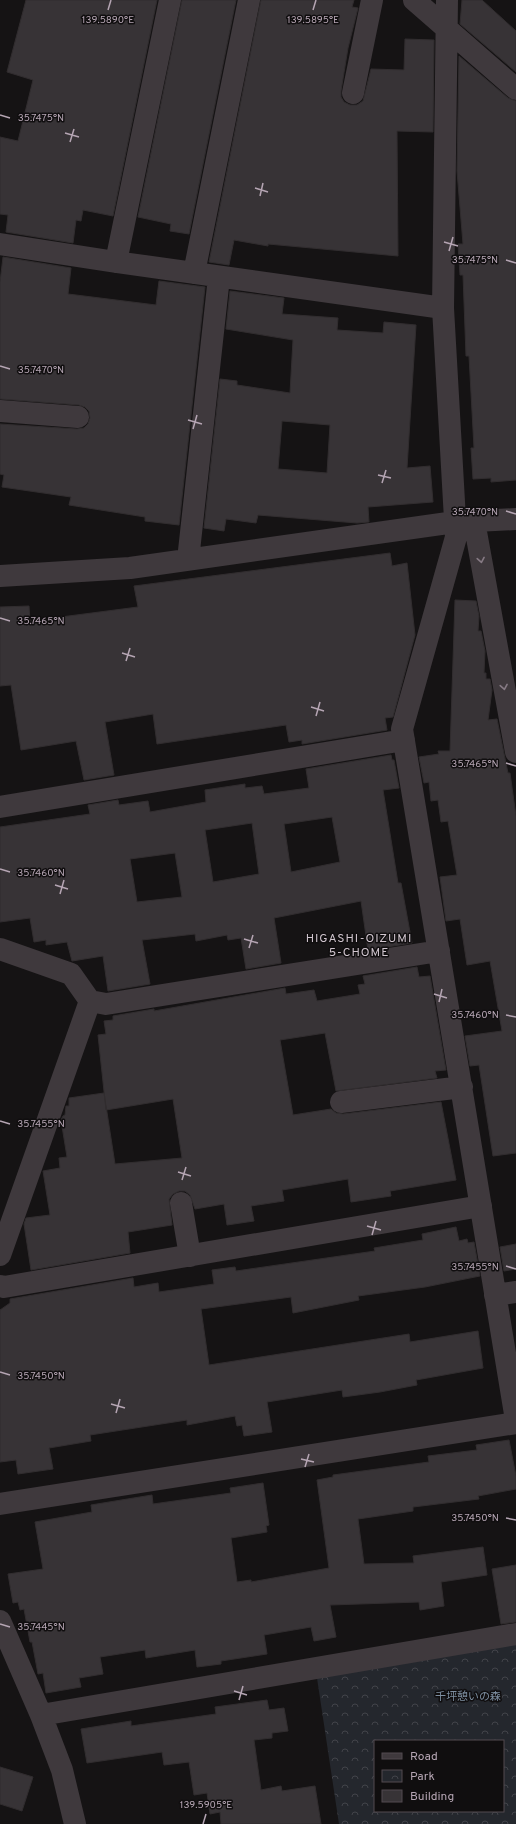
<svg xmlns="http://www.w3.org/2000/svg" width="516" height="1824" font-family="Overpass,'Noto Sans JP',sans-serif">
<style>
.park{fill:url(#park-crowns);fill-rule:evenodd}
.building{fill:#373336;stroke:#312d2f;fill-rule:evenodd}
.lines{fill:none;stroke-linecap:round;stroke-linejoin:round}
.minor{stroke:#3f393d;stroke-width:22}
.oneway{stroke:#867a84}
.ticks{fill:none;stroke:#b5a5b3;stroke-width:1.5}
.labels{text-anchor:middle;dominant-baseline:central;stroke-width:3;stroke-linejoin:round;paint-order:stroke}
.park-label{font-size:11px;fill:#7d8ea0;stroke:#100e0f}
.neighbourhood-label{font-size:12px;letter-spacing:1px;fill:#d1c6cf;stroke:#100e0f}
.ticks-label{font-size:10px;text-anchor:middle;fill:#b5a5b3;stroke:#100e0f;stroke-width:3;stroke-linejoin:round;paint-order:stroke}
</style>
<defs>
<pattern id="park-crowns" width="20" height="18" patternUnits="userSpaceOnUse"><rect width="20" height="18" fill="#24272d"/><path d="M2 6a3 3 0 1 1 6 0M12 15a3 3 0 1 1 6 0" fill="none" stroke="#424349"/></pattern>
</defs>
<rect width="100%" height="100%" fill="#151314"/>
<!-- park -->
<path class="park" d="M516 1643V1824H339L317 1678ZM375 1741H503V1811H375Z"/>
<!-- building -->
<path class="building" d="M26 0H157L113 216 83 210 81 221 76 220 73 243 6 232 8 215 0 214V137L18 141 33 80 7 72Z
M182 0H236L189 234 170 231 171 224 138 217Z
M261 0H354L352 7 358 8 348 48 341 91V97L344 102 350 105H357L363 101 371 69 404 70 405 39 434 40 433 132 397 131 398 256 268 244V246L234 240 229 265 209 262Z
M462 0H482L516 31V72L460 24Z
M459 56 508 98 516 101V480L491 482V478L473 479 471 448H474L469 356H466L463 275H460L458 244H463L457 171Z
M3 257 71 268 68 294 156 305 159 281 205 287 179 525 145 521V517L69 505 71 497 2 487 4 475 0 474V424L77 429 84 428 88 424 90 418 89 411 85 407 79 405 0 399V282Z
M230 291 284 298 282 314 338 318 337 330 383 333 384 322 416 325 407 468 430 466 433 502 368 507 369 522 357 523 258 515 256 523 226 519 224 531 204 528 220 379 237 381V385L290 393 293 340 226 329ZM282 421 330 425 327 473 278 469Z
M390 553 392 566 407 563 415 635 393 717 385 718 387 730 302 744V740L289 742 286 725 157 744 153 714 105 722 114 775 84 780 76 741 21 750 11 685 0 686V607L29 606 30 621 138 607 134 586Z
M455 600 476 601 479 616 478 631H481L485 651 484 673H486V679H490L492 690 488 720 497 719 508 773H510L516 816V1153L493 1156 479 1065 470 1066 465 1036 502 1031 490 961 467 965 460 919 446 921 440 877 457 875 448 821 441 822 438 800 431 801 429 782 424 783 419 757 439 754 438 751H450Z
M391 755 392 760H394L399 788 383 790 398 883H401L412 943 368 950 361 901 274 918 281 963 246 969 241 938 228 940 227 935 196 941 195 934 142 940 150 984 108 991 103 956 72 961 67 942 46 945V940L34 942 30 918 0 922V827L90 814 88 805 118 800 119 805 148 801 150 812 206 802 205 790 245 784V788L262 786 264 794 309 788 306 769ZM332 817 340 862 291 872 284 824ZM252 823 259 874 213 882 205 830ZM175 853 182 897 137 902 130 859Z
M417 967 419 977 430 976 446 1070 435 1071 437 1078 336 1091 325 1033 280 1040 293 1115 331 1109 336 1113 343 1114 441 1102 456 1180 390 1191 391 1196 351 1202 348 1179 282 1190 284 1201 251 1206 254 1221 227 1225 224 1204 195 1209 190 1195 185 1191H179L173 1194 169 1199 172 1225 128 1232 130 1253 31 1270 24 1224 26 1218 50 1215 43 1171 60 1168 59 1158 67 1157 61 1120 63 1116 65 1115 66 1106H69V1098L104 1093 115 1164 182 1158 173 1099 106 1110 98 1035 106 1034 104 1021 113 1020V1016L154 1009V1011L285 988 286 994 314 990 317 1001 360 994 358 985 365 984 363 976Z
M456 1227 459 1241 467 1239 468 1243 474 1242 480 1276 425 1287 358 1296 359 1300 293 1313 291 1297 201 1309 209 1365 409 1334 410 1342 478 1331 483 1368 416 1380 417 1385 380 1392 343 1397 342 1390 267 1402 272 1432 244 1436 242 1425 237 1426 235 1416 187 1425V1420L90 1435 91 1441 49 1448 53 1469 18 1474 16 1460 0 1462V1310L10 1303V1299L133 1278 134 1287 158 1283 159 1292 214 1284 212 1270 235 1267 236 1271 375 1251 374 1248 423 1240 422 1234Z
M516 1244V1269L504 1271 500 1247Z
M509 1440 516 1476V1489L478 1496 479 1499 413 1507V1511L358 1519 364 1564 414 1563 413 1556 483 1547 487 1575 441 1582 444 1606 420 1610 419 1602 330 1605 336 1637 314 1641 311 1627 264 1635 267 1654 221 1661V1664L197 1667 195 1650 146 1658 145 1650 100 1657 103 1674 79 1678 81 1687 46 1693 43 1673 38 1674 32 1642H30L24 1609 20 1610 18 1602 13 1603 8 1574 43 1569 35 1522 92 1512 91 1505 103 1503 152 1495 153 1504 231 1493 230 1488 263 1483 269 1525 266 1526 267 1532 231 1538 237 1582 251 1580V1582L329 1568 317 1480 333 1477V1475L429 1462 428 1456 477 1450 476 1445Z
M516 1565V1622L501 1624 492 1569Z
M267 1700 269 1710 284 1708 288 1731 272 1733V1738L254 1740 261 1790 281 1786 282 1791 315 1786 321 1824H221L220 1812 210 1814 207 1793 194 1795 189 1762 164 1765 162 1752 87 1763 81 1729 131 1721V1726L216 1714 215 1707Z
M0 1767 33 1777 22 1811 0 1804Z"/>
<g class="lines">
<!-- minor -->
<path class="minor" d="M414 0 516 89
M447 0 443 308 456 537 402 729 516 1420
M353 93 372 0
M0 244 116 262 443 308
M116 262 170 0
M194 273 249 0
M0 411 78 417
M474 521 516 752
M188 560 219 277
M0 576 130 568 455 522 516 519
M0 807 404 740
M0 949 71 974 90 1001 106 1004 439 951
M341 1102 462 1087
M181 1203 190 1256
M0 1255 90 1001
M0 1286 4 1287 481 1206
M495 1295 516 1292
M0 1504 516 1423
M0 1621 41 1715 62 1770 75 1824
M41 1715 516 1634"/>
</g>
<!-- one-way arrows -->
<defs><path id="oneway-chevron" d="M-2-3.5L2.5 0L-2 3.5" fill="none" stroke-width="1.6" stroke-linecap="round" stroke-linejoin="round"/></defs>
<g class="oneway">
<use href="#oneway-chevron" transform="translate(481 560) rotate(80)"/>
<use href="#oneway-chevron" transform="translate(504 687) rotate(80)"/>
</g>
<!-- ticks -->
<path class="ticks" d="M108 10 111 0M313 10 316 0M0 115 10 118M65 133 79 137M70 142 74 129M255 188 268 192M260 196 263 183M444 242 458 246M449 251 453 237M506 260 516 263M0 366 10 369M188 420 202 424M193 429 197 415M378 475 391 478M382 483 386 470M506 511 516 514M0 618 10 621M122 653 135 657M126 661 130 648M311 707 324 711M316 716 320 702M506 763 516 766M0 869 10 872M55 885 68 889M60 894 64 880M244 939 258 943M249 948 253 935M434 994 447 998M439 1002 442 989M506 1015 516 1017M0 1121 10 1124M178 1172 191 1176M182 1180 186 1167M367 1226 381 1230M372 1235 376 1221M506 1266 516 1269M0 1372 10 1375M111 1404 125 1408M116 1413 120 1399M301 1459 314 1462M305 1467 309 1454M506 1518 516 1520M0 1624 10 1627M234 1691 247 1695M239 1700 243 1686M203 1824 206 1814"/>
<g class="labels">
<!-- park labels -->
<g class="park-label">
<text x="468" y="1697">千坪憩いの森</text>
</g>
<!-- neighbourhood labels -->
<g class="neighbourhood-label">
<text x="359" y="939">HIGASHI-OIZUMI<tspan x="359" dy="14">5-CHOME</tspan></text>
</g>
</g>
<g class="ticks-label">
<text x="108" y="23">139.5890°E</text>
<text x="313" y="23">139.5895°E</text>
<text x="41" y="121">35.7475°N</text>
<text x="475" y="263">35.7475°N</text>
<text x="41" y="373">35.7470°N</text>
<text x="475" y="515">35.7470°N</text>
<text x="41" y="624">35.7465°N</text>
<text x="475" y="767">35.7465°N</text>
<text x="41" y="876">35.7460°N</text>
<text x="475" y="1018">35.7460°N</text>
<text x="41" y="1127">35.7455°N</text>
<text x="475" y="1270">35.7455°N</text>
<text x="41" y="1379">35.7450°N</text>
<text x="475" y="1521">35.7450°N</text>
<text x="41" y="1630">35.7445°N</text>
<text x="206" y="1808">139.5905°E</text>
</g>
<!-- legend -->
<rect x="374" y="1740" width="130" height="72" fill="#100e0f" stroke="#524a51"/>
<rect x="382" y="1753" width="20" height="6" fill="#3f393d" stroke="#524a51"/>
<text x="410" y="1760" font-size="12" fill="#b5a5b3">Road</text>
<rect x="382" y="1770" width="20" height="12" fill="url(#park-crowns)" stroke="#524a51"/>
<text x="410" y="1780" font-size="12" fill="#b5a5b3">Park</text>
<rect x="382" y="1790" width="20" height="12" fill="#373336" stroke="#524a51"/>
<text x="410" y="1800" font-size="12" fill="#b5a5b3">Building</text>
</svg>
